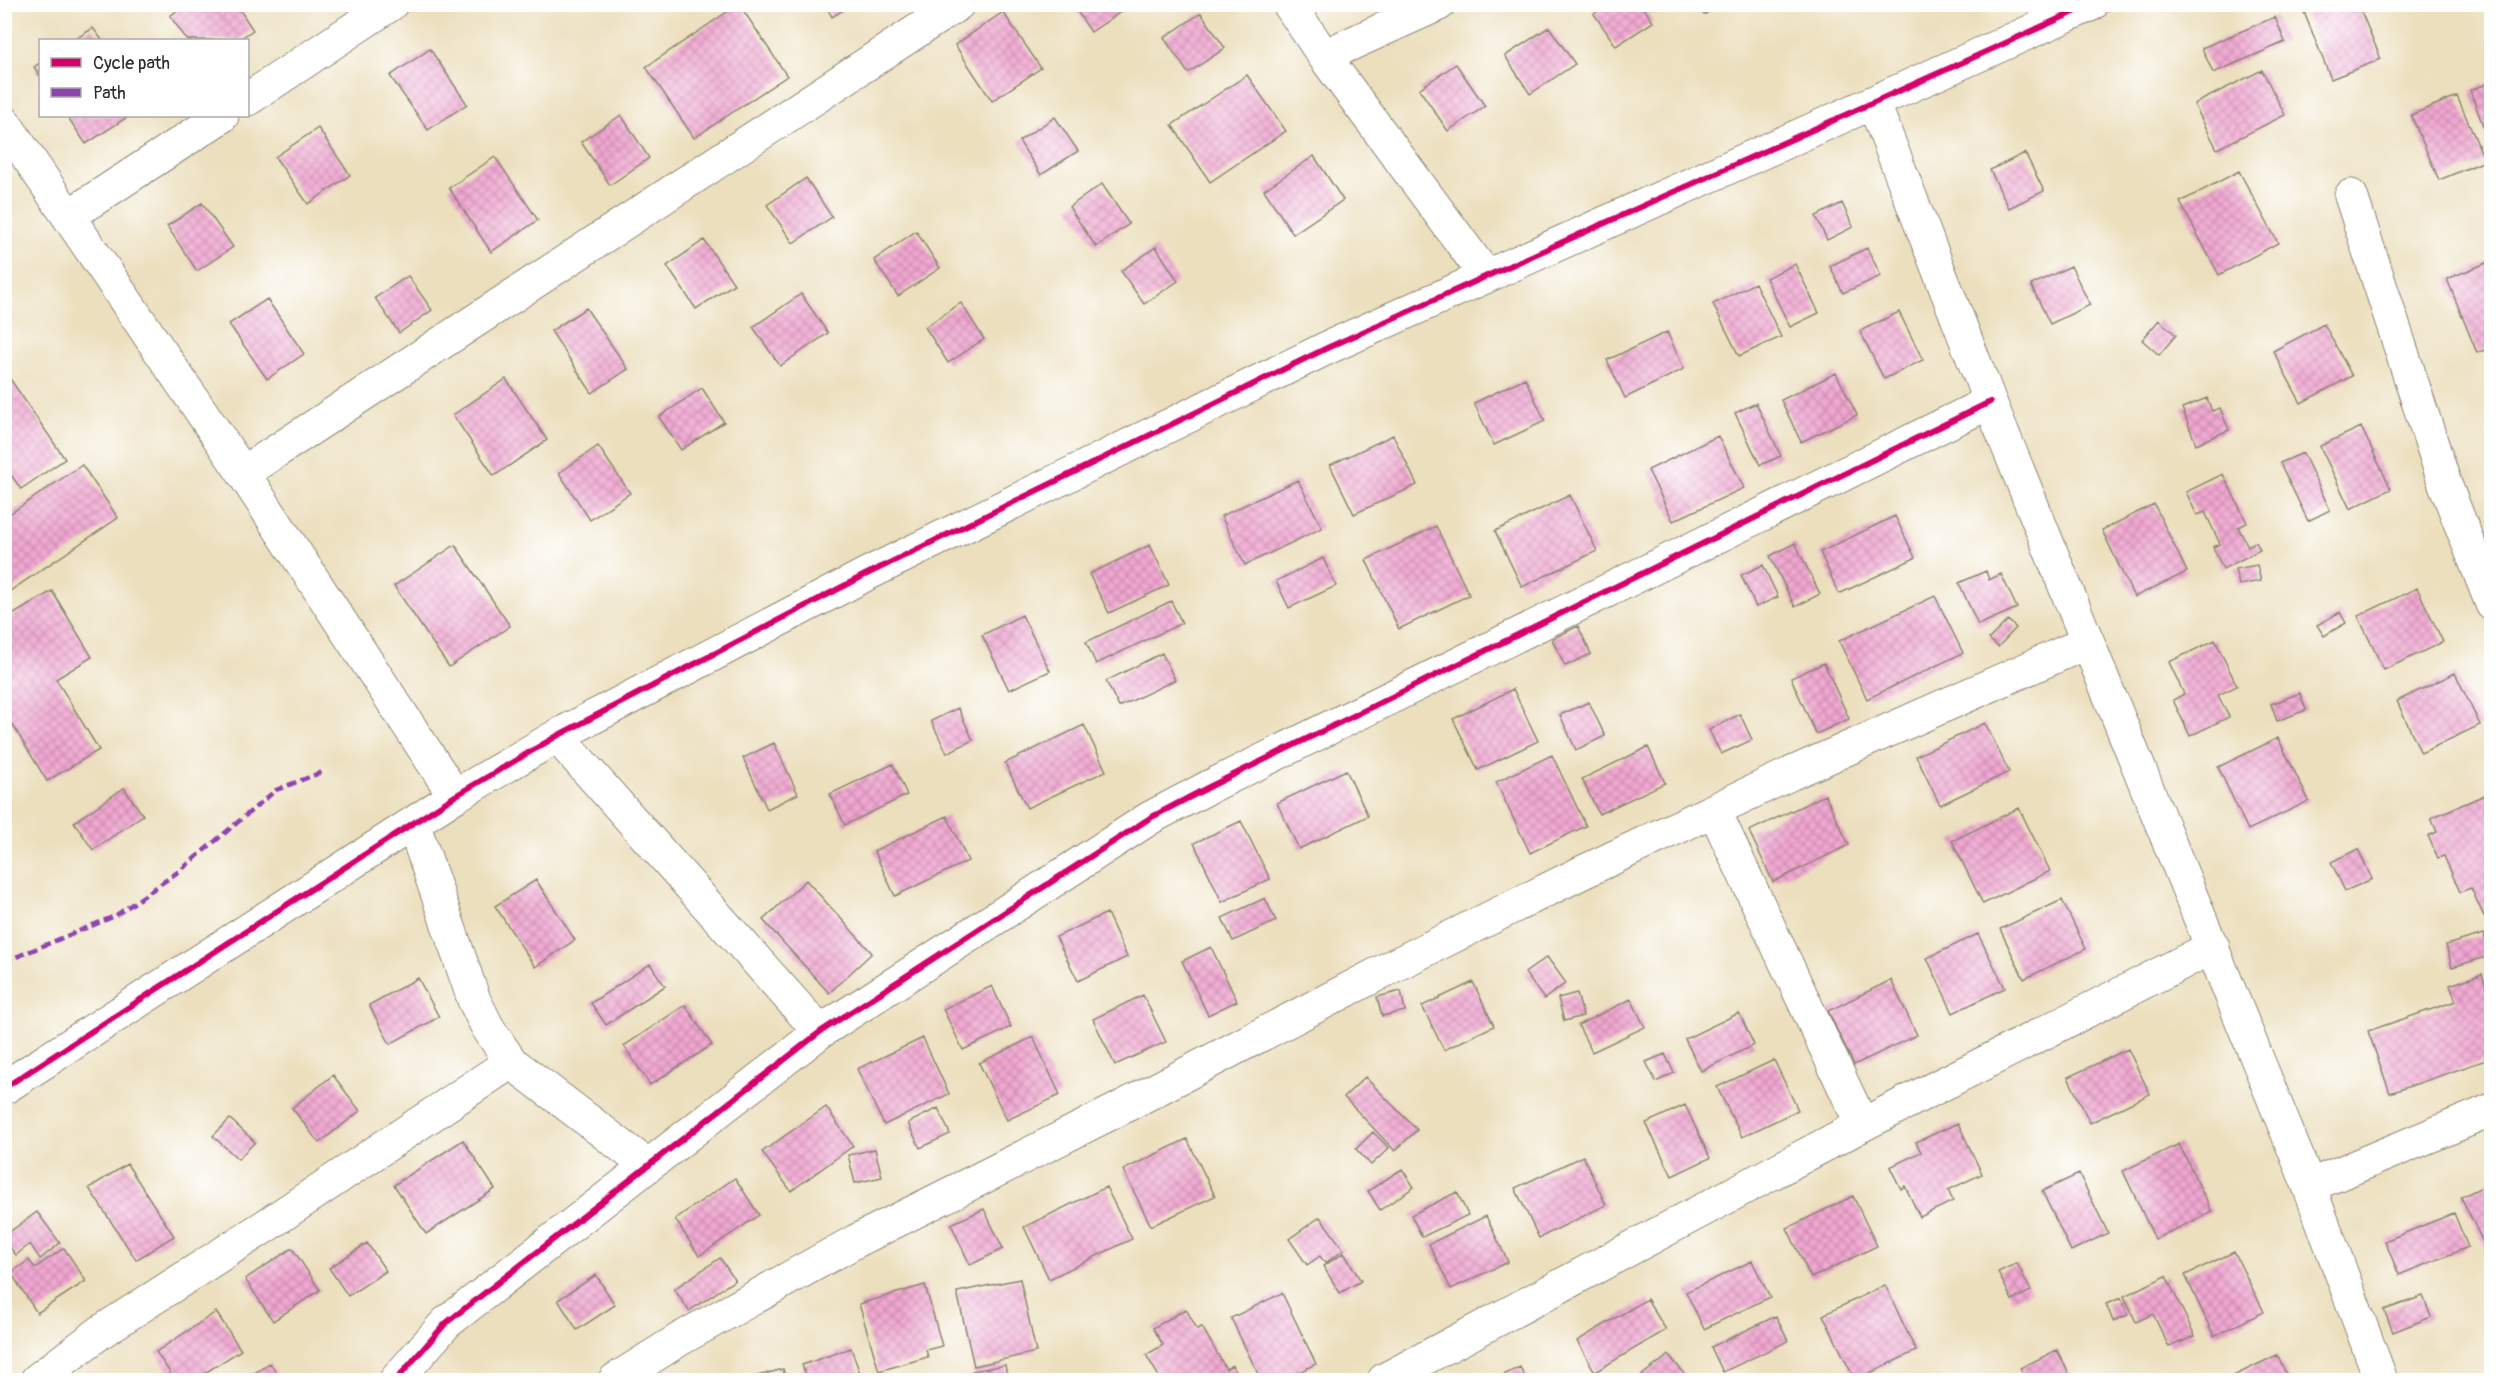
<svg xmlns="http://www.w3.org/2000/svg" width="2496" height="1385" font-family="Pangolin,sans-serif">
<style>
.building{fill:url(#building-cross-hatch)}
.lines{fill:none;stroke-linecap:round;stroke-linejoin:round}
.minor-casing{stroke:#8c8574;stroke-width:35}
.minor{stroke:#fff;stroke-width:33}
.quiet{stroke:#8e44ad;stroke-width:4.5;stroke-dasharray:9 4.5;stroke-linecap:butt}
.cycleway-casing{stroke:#fff;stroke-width:10}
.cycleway{stroke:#d6006c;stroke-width:6}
</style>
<defs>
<pattern id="building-cross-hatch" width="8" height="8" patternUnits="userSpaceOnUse" patternTransform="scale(1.5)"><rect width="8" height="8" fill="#f2a8d2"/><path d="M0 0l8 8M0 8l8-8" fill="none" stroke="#c489ab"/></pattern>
</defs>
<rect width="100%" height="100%" fill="#fff"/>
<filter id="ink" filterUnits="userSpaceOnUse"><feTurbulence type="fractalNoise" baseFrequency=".0167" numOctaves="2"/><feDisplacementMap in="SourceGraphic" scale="12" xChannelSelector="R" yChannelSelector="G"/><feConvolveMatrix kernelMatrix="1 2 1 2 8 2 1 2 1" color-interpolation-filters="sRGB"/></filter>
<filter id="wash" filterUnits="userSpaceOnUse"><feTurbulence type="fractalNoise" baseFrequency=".008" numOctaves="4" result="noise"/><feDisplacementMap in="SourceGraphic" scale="24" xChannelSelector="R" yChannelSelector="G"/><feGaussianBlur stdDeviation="1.35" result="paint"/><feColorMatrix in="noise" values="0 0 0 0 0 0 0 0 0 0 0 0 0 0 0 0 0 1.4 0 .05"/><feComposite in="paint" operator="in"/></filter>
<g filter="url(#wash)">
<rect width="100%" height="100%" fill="#ecdfbd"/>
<g id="blocks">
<!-- building -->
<path class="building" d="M186 4H236L253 30 238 40H187L170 16Z
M739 4 787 76 694 138 646 67Z
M825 4H853L832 17Z
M1072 4H1118L1122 11 1091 32Z
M1608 4H1641L1653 22 1616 46 1594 14Z
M1697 4H1719L1704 15Z
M2308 4H2358L2381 59 2331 79 2302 7Z
M1003 12 1041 68 992 101 955 45Z
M1201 13 1225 48 1188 73 1164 38Z
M2275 17 2285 42 2213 73 2202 48Z
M1549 27 1575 64 1530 94 1505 56Z
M93 28 102 40H74Z
M430 49 467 104 428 130 390 76Z
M40 63V76L34 67Z
M1456 64 1485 106 1448 131 1419 89Z
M2262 70 2285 115 2217 149 2194 104Z
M1247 75 1286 131 1210 182 1172 125Z
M2492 82V148H2491L2470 90Z
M2457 96 2485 161 2439 180 2411 115Z
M621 115 649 158 610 185 581 142Z
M67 116H129L86 144Z
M1055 117 1078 151 1041 175 1019 141Z
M318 128 350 175 308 204 275 157Z
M2025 153 2044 191 2009 208 1990 170Z
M1314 156 1343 200 1293 234 1264 190Z
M495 157 538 220 491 252 449 188Z
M2239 171 2278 243 2219 275 2180 202Z
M806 178 832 217 793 243 767 205Z
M1102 184 1129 224 1096 247 1069 207Z
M202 203 233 247 197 271 167 226Z
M1842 203 1853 227 1827 240 1816 216Z
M916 231 940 268 898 296 874 260Z
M704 240 734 284 696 309 667 266Z
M1156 247 1178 281 1144 304 1121 271Z
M1867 248 1881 276 1843 293 1830 266Z
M2489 262 2492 268V347L2477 353 2447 279Z
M1795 264 1819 313 1790 327 1766 278Z
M2071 266 2090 305 2050 324 2031 285Z
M408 276 432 310 399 333 375 298Z
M1755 283 1781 337 1739 356 1713 304Z
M801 294 828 333 780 366 753 327Z
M267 299 304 354 267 379 229 324Z
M961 303 984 339 948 363 925 327Z
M586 308 628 369 592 393 551 331Z
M1899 312 1923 360 1884 379 1860 331Z
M2159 320 2176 335 2159 355 2142 340Z
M2324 324 2352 376 2301 403 2273 351Z
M1667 332 1684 369 1625 398 1607 360Z
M4 370 65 459 21 489 4 465Z
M1836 373 1857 415 1801 442 1781 400Z
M1525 378 1545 421 1494 445 1474 403Z
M506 379 547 440 494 476 453 415Z
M702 388 724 422 681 450 659 417Z
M2207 398 2212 411 2220 408 2229 430 2196 444 2182 408Z
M1756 403 1781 456 1760 465 1735 413Z
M2361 427 2391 489 2350 509 2320 446Z
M1393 435 1417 485 1354 514 1330 465Z
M1718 436 1744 488 1673 521 1648 470Z
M598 446 630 493 590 520 559 473Z
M2303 453 2330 510 2308 521 2280 463Z
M82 465 118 518 4 595V518Z
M2223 474 2247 523 2238 527 2248 546 2256 542 2260 550 2223 569 2213 547 2220 544 2205 512 2197 515 2186 492Z
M1298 480 1322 528 1245 565 1221 516Z
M1570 495 1597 551 1522 587 1495 531Z
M2154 504 2187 572 2134 597 2102 530Z
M1895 516 1915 558 1839 594 1820 552Z
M1436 526 1469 595 1399 629 1366 560Z
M1795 543 1820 594 1795 607 1770 556Z
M455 545 510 626 449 667 394 586Z
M1150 545 1169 585 1109 613 1089 574Z
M1323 558 1336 586 1289 608 1276 581Z
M1763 565 1778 597 1756 607 1741 575Z
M2257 565 2261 581 2239 585 2235 569Z
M1986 571 1989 580 2001 574 2017 608 1978 625 1959 583Z
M2417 588 2443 642 2384 670 2358 616Z
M52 591 92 657 56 679 99 750 47 781 4 711V620Z
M1935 596 1963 653 1867 699 1839 641Z
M1171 601 1182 623 1096 664 1086 642Z
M2340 612 2346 623 2324 636 2317 625Z
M1022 615 1050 671 1009 690 982 635Z
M2008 620 2016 628 1998 647 1989 639Z
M1578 626 1591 654 1565 666 1552 639Z
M2215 640 2237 686 2218 695 2229 717 2190 736 2173 700 2184 694 2169 662Z
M1162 653 1175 680 1119 707 1106 681Z
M1824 663 1849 719 1816 734 1791 678Z
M2455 673 2480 725 2421 753 2397 701Z
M1513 689 1538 741 1478 770 1453 719Z
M2300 693 2306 710 2277 721 2271 704Z
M1589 702 1605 736 1576 750 1560 715Z
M958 708 973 740 947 753 931 721Z
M1740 714 1752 740 1721 754 1709 730Z
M1985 723 2009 772 1940 805 1916 756Z
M1084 725 1106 771 1027 808 1005 763Z
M2278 738 2309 801 2248 830 2218 767Z
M774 743 798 794 767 809 743 758Z
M1648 747 1665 783 1599 814 1582 779Z
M1552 755 1586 826 1530 853 1496 782Z
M893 764 907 795 845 825 830 794Z
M1346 770 1368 816 1299 849 1277 803Z
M124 788 143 815 93 850 74 822Z
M2492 792V913L2484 916 2471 888 2460 892 2444 856 2438 858 2428 836 2437 832 2431 818Z
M1825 795 1849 845 1773 882 1749 831Z
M2019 808 2050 871 1983 904 1952 841Z
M947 816 968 861 895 896 874 851Z
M1241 821 1270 879 1222 902 1194 843Z
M2358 849 2372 879 2345 891 2331 862Z
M536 880 575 940 535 967 495 906Z
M806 880 872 953 829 993 763 920Z
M1265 898 1276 921 1233 941 1222 918Z
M2062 900 2086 949 2024 979 2000 929Z
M1107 913 1127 957 1078 981 1056 937Z
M1978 934 2005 988 1953 1013 1927 958Z
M2484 934 2490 956 2452 967 2446 945Z
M1211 947 1237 1001 1208 1015 1182 961Z
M1547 957 1566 983 1544 999 1525 973Z
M650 964 665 986 606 1025 591 1003Z
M2482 974 2492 1002V1058L2390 1093 2368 1031 2456 1001 2450 985Z
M418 978 439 1017 390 1044 369 1005Z
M1891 980 1917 1035 1854 1065 1828 1011Z
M1473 982 1494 1026 1444 1050 1422 1006Z
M992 986 1011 1027 963 1050 943 1009Z
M1401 991 1405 1011 1382 1016 1377 997Z
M1577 993 1583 1016 1564 1021 1558 998Z
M1143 995 1166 1042 1115 1065 1093 1019Z
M1631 999 1645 1027 1592 1052 1578 1025Z
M685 1005 712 1045 650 1085 624 1046Z
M1739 1013 1754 1045 1701 1071 1685 1039Z
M1033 1037 1060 1095 1007 1120 979 1063Z
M923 1038 949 1094 884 1125 857 1069Z
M2128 1049 2150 1094 2090 1123 2068 1077Z
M1665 1054 1674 1073 1656 1082 1646 1062Z
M1774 1060 1798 1110 1742 1137 1717 1087Z
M333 1075 360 1111 319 1143 292 1108Z
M1365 1077 1417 1130 1395 1151 1344 1097Z
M1685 1105 1710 1158 1672 1176 1646 1123Z
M826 1107 853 1146 791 1191 762 1152Z
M938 1108 950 1134 920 1148 908 1123Z
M230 1119 255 1142 238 1159 213 1136Z
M1958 1123 1982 1174 1948 1190 1953 1201 1920 1217 1905 1186 1901 1189 1890 1167 1921 1152 1916 1142Z
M1373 1132 1389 1148 1371 1165 1356 1149Z
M1187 1139 1215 1196 1151 1226 1123 1170Z
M463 1140 495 1189 426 1234 394 1185Z
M2179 1144 2212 1212 2155 1239 2123 1171Z
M875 1149 882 1177 855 1183 848 1155Z
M1583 1156 1606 1205 1539 1238 1515 1188Z
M127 1164 174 1236 136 1260 89 1188Z
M1402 1169 1414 1187 1380 1210 1368 1191Z
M2079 1174 2108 1233 2071 1251 2042 1191Z
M735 1178 759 1215 699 1256 675 1219Z
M2492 1182V1260L2461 1197Z
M1106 1187 1132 1239 1049 1279 1024 1227Z
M1457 1192 1468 1215 1422 1237 1411 1215Z
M1853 1196 1877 1246 1811 1278 1787 1228Z
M984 1209 1003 1249 970 1265 951 1224Z
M37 1212 60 1243 40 1259 30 1244 16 1255 4 1240V1236Z
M2454 1213 2468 1247 2399 1275 2385 1241Z
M1486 1216 1508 1262 1451 1289 1429 1244Z
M1320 1217 1344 1250 1325 1263 1320 1256 1307 1265 1289 1239Z
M367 1243 386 1271 348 1296 329 1268Z
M64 1248 86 1281 37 1313 11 1273 29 1260 35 1268Z
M292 1248 320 1290 273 1321 245 1279Z
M2234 1252 2264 1312 2214 1336 2185 1275Z
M1344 1253 1361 1281 1340 1293 1323 1266Z
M720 1258 735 1280 689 1311 674 1289Z
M1752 1261 1770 1297 1704 1329 1686 1292Z
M2017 1263 2031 1291 2012 1300 1998 1272Z
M596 1275 615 1305 577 1330 558 1300Z
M2166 1276 2195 1336 2169 1347 2153 1314 2136 1322 2124 1296Z
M1020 1279 1036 1352 974 1366 957 1292Z
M925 1285 942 1346 926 1350 928 1357 879 1371 859 1304Z
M1885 1285 1916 1351 1855 1380 1823 1315Z
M1282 1293 1316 1364 1282 1380H1261L1231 1318Z
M2423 1296 2431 1317 2393 1332 2384 1310Z
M2121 1298 2128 1315 2113 1321 2106 1304Z
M1647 1299 1666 1330 1595 1372 1577 1341Z
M1186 1309 1197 1329 1202 1327 1226 1369 1232 1365 1241 1380H1161L1146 1355 1163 1345 1153 1328Z
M216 1312 241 1350 194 1380H175L156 1352Z
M1776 1316 1788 1341 1723 1372 1711 1347Z
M851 1348 862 1379 808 1380 802 1365Z
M2057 1350 2072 1380H2026L2020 1368Z
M1669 1355 1689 1380H1647L1642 1375Z
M2277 1355 2289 1380H2225Z
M270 1363 281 1380H244Z
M1005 1365 1008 1380H973L972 1371Z
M1520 1367 1527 1380H1493Z
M783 1369 786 1380H743Z"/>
</g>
</g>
<g filter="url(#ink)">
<use href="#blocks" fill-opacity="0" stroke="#8c8574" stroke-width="1.5"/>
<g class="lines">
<!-- minor casing -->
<g class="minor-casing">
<path id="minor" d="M1289 4 1324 56 1486 276
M1324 56 1439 4
M248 99 391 4
M1874 104 1990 402 2309 1186 2381 1380
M4 122 243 473 455 796
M2351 196 2445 484 2492 604
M70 215 222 116
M243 473 958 4
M557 736 820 1032
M1714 810 1862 1125
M413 823 474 1000 488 1028 511 1062 648 1166
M4 1088 455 796 557 736 865 575 1327 348 2092 4
M2309 1186 2492 1110
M37 1380 102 1331 264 1227 511 1062
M396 1380 446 1323 820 1032 1150 818 1209 787 1990 402
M615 1380 680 1339 856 1241 1117 1110 1393 966 1581 873 1790 774 2088 642
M1384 1380 1862 1125 2213 947"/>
</g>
<!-- minor -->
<use href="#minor" class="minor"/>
<!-- quiet -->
<path class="quiet" d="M4 962 115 916 182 869 276 790 325 771"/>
<!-- cycleway casing -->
<g class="cycleway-casing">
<path id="cycleway" d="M4 1088 455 796 557 736 865 575 1327 348 2092 4
M396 1380 446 1323 820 1032 1150 818 1209 787 1990 402"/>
</g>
<!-- cycleway -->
<use href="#cycleway" class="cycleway"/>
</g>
</g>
<!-- margin -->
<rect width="2496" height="1385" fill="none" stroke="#fff" stroke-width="24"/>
<!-- legend -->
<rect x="39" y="39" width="210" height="78" fill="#ffffff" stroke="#aaaaaa" stroke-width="1.5"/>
<rect x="51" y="58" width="30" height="9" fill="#d6006c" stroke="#aaaaaa" stroke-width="1.5"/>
<text x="93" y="69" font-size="18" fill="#2b2b2b">Cycle path</text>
<rect x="51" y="88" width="30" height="9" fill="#8e44ad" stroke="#aaaaaa" stroke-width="1.5"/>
<text x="93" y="99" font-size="18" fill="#2b2b2b">Path</text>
</svg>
